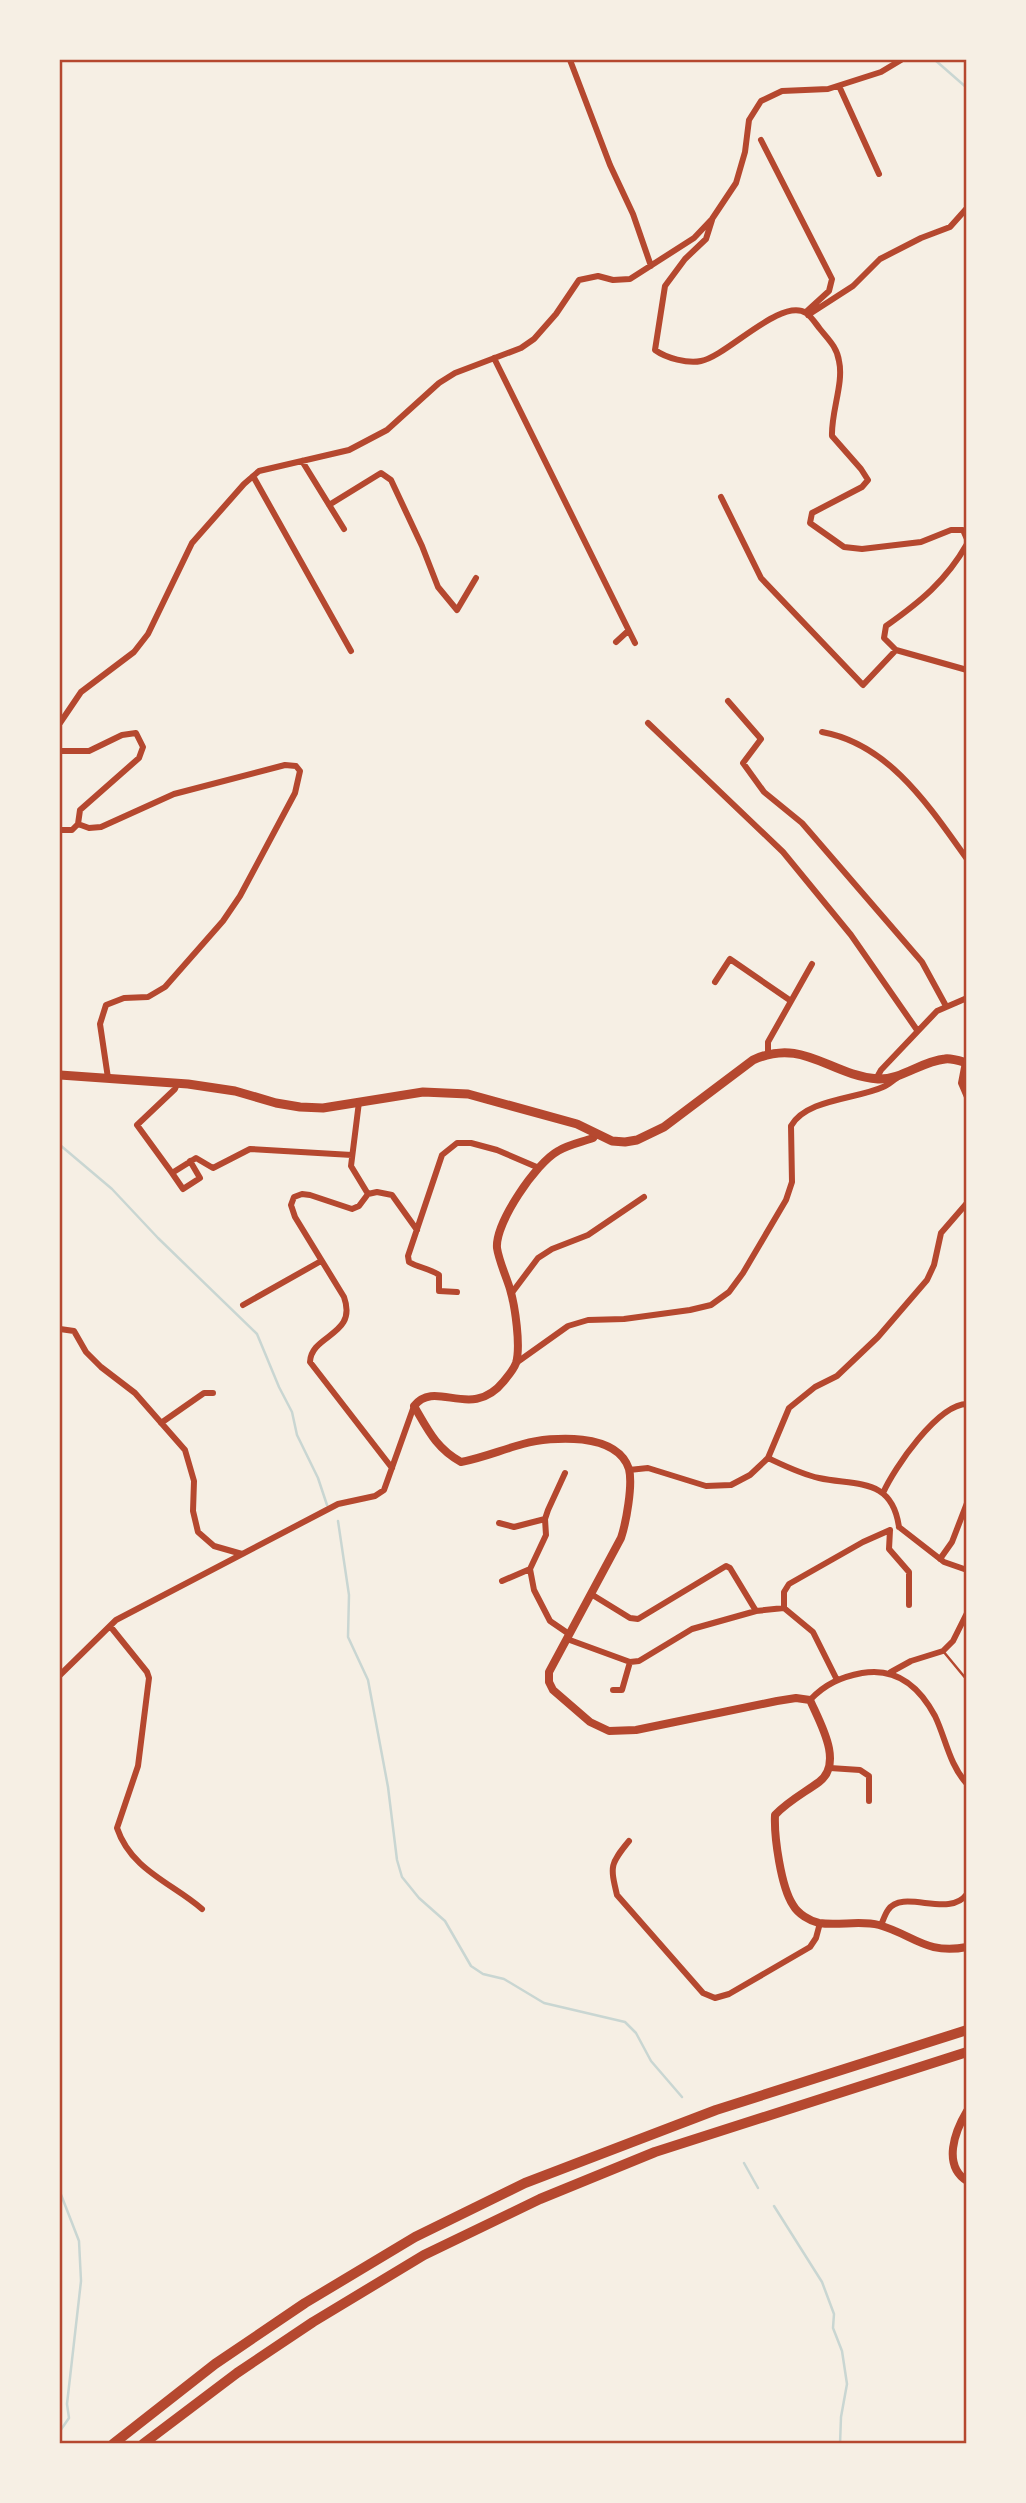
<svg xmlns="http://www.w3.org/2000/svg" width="1026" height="2503" font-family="Raleway,sans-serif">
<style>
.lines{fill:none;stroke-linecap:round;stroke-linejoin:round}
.stream{stroke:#c9d6d2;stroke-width:2.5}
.service{stroke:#b5482f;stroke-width:2.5}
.minor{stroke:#b5482f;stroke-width:6}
.tertiary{stroke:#b5482f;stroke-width:8}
.secondary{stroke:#b5482f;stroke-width:9}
.trunk{stroke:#b5482f;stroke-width:10}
.neatline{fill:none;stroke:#b5482f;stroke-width:2.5}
</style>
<rect width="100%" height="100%" fill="#f6efe4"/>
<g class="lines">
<!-- stream -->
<path class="stream" d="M935 60 967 88
M60 1145 112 1189 158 1238 257 1334 279 1387 292 1412 297 1435 318 1478 327 1505
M338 1521 349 1595 348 1637 368 1680 388 1787 397 1860 402 1877 419 1898 445 1921 471 1966 483 1974 504 1979 544 2003 625 2022 636 2033 651 2061 682 2097
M744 2163 758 2188
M60 2192 79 2241 81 2281 67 2404 69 2418 60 2431
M774 2206 822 2282 834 2314 833 2328 842 2351 847 2384 841 2417 840 2444"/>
<!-- service -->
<path class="service" d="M943 1651 967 1680"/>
<!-- minor -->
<path class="minor" d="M570 60 610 165 633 214 651 266
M839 86 879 174
M761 140 832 279 829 291 806 312
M712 220 706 239 685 259 665 286 655 350C666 358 688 364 701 361 727 356 781 297 806 313 811 316 816 324 820 329 828 339 837 347 839 361 844 383 831 412 832 436L861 469 868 480 862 487 812 513 810 523 844 547 862 549 921 542 951 530H963L967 539
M808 315 853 286 880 259 921 238 950 227 967 208
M494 358 635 643
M302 461 344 529
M253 476 351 651
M721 497 761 578 863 685 896 650
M329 505 381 473 391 480 422 546 438 587 457 610 476 578
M967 544C946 581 920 602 886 626L884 638 896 650 967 670
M616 642 628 631
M728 701 761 739 743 763 764 792 802 823 922 962 946 1006
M60 723 81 692 134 652 148 634 192 543 244 484 259 471 349 450 387 430 439 383 455 373 521 348 534 339 556 314 579 280 598 276 613 280 630 279 694 238 712 219 736 183 745 152 749 120 761 101 782 91 828 89 881 72 901 60
M648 723 783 852 851 935 917 1030
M822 732C889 744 929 806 967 859
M60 751H89L122 735 136 733 143 747 139 758 80 810 78 824 89 828 101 827 174 794 285 765 296 766 300 771 295 793 240 896 223 921 165 987 148 997 124 998 106 1005 100 1024 108 1078
M60 830H72L78 824
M715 982 730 959 791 1001
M768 1053V1042L812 964
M965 1062 961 1083 967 1097
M876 1079 881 1070 937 1011 967 998
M177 1084 175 1089 137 1125 172 1173 196 1158 213 1168 250 1149 352 1155
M359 1102 351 1166 368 1194 359 1206 352 1209 310 1195 302 1194 294 1197 291 1205 295 1217 344 1297C358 1336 311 1334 310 1362L392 1468
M172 1173 183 1189 200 1178 190 1161
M368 1194 377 1192 392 1195 417 1230
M457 1292 439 1291V1275C429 1268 419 1268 409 1262L408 1256 442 1155 457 1143H471L497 1150 539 1168
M511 1294 538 1258 552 1249 588 1235 644 1197
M243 1305 321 1261
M60 1329 74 1331 86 1352 101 1367 135 1393 185 1450 194 1481 193 1511 198 1532 214 1546 242 1554
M516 1363 568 1326 588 1320 624 1319 690 1310 711 1305 729 1292 743 1273 786 1200 792 1182 791 1126C806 1099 857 1099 883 1087 888 1085 892 1081 897 1078
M161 1423 204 1393H213
M768 1458C785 1466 801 1474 819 1478 856 1486 892 1477 899 1527
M629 1470 648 1468 706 1486 731 1485 750 1475 768 1458 789 1408 815 1387 837 1376 878 1337 927 1280 934 1265 941 1233 967 1203
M565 1473 548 1510 545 1519 546 1535 530 1569 534 1590 550 1621 569 1634
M883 1493C894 1468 938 1404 967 1404
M499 1523 514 1527 545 1519
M899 1527 944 1562 967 1570
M890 1530 889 1549 909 1572V1605
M940 1559 952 1542 967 1503
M502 1581 530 1569
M591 1594 630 1618 638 1619 726 1566 730 1568 756 1611
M784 1608V1592L789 1584 863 1542 890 1530
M110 1626 147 1672 149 1678 138 1766 117 1828C131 1870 172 1883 202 1909
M567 1639 630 1662 639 1661 692 1629 756 1611 784 1608 813 1632 837 1680
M891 1672 911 1661 943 1651 953 1641 967 1613
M60 1675 116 1620 338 1504 375 1496 384 1490 414 1406
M613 1690H622L630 1662
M810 1700C825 1684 841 1677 862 1673 896 1667 919 1686 935 1716 946 1739 949 1764 967 1784
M830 1768 860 1770 869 1776V1801
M629 1841C610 1864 610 1866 617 1895L703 1993 715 1998 729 1994 810 1947 816 1938 820 1923
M881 1925C883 1921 885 1914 888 1910 903 1888 949 1919 967 1894"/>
<!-- tertiary -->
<path class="tertiary" d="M596 1134 593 1138C582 1142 567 1145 558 1151 536 1163 495 1223 497 1248 499 1261 506 1276 510 1289 515 1306 521 1346 516 1363 514 1369 508 1376 504 1381 471 1422 436 1378 414 1406 428 1430 436 1448 461 1462 482 1458 501 1450 523 1444 552 1436 617 1432 629 1469 633 1485 626 1523 621 1538L549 1672V1682L553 1690 590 1722 609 1731 636 1730 777 1701 796 1698 810 1700C820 1723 844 1763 819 1782 804 1793 788 1801 775 1815 774 1837 781 1887 793 1905 798 1914 810 1921 819 1923 839 1926 860 1920 879 1925 914 1935 926 1955 967 1947
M967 2111C955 2131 942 2165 967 2181"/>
<!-- secondary -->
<path class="secondary" d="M60 1075 188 1084 235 1091 276 1103 300 1107 323 1108 423 1092 468 1094 577 1124 612 1141 625 1142 637 1140 664 1127 753 1060C803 1037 829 1075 878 1079 901 1080 922 1061 945 1059 951 1058 960 1061 967 1063"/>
<!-- trunk -->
<path class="trunk" d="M113 2444 215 2364 305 2303 415 2237 525 2183 716 2110 967 2030
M143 2444 237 2373 313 2322 424 2255 540 2199 655 2152 967 2052"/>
</g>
<!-- border -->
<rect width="1026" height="2503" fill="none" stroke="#f6efe4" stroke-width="122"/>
<rect x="61" y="61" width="904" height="2381" class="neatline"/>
</svg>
